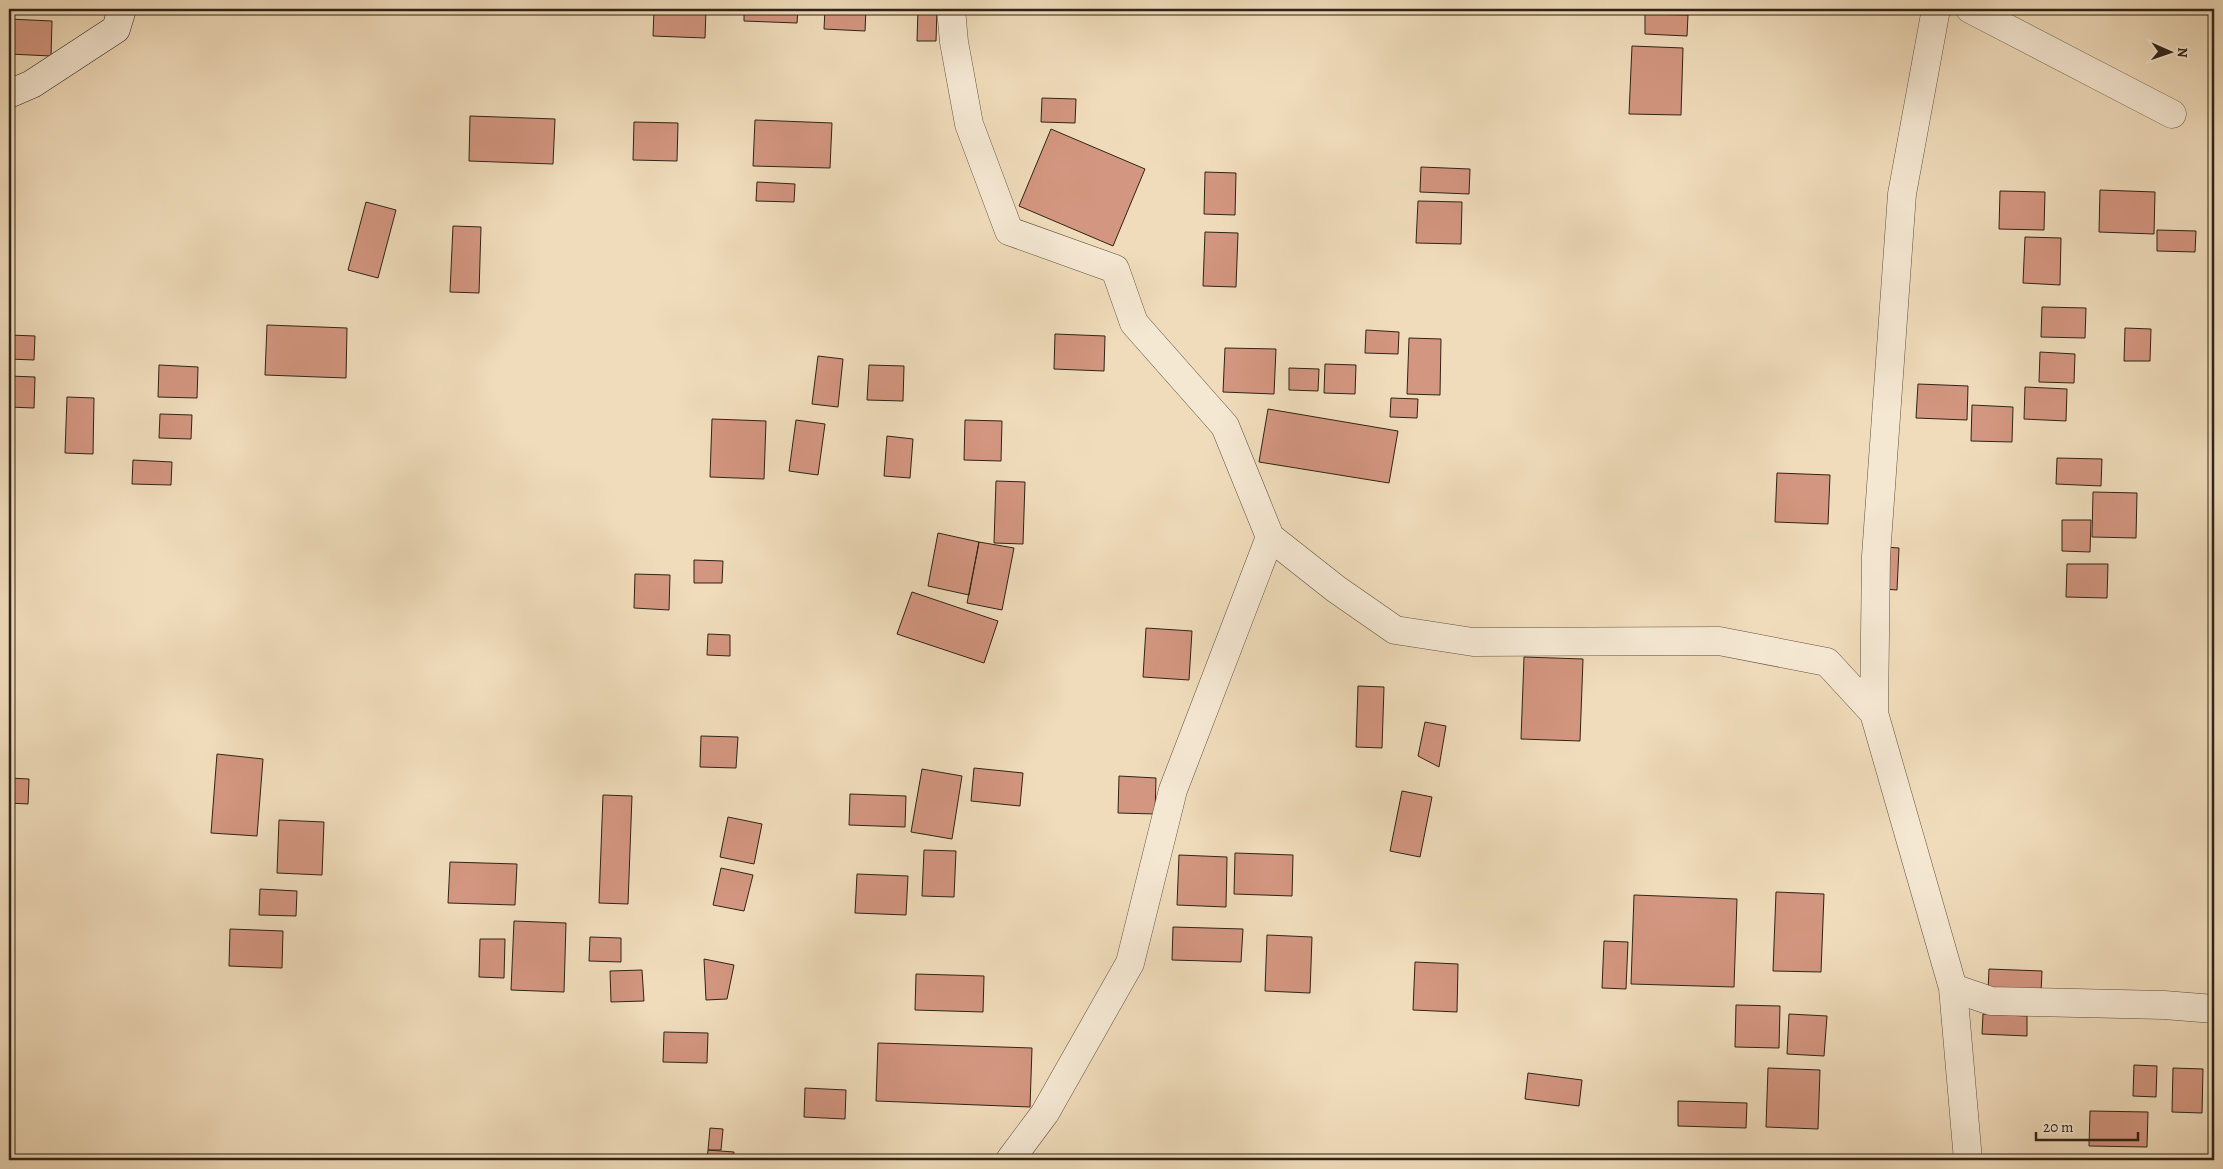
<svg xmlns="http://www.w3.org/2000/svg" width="2223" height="1169" font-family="Alegreya,serif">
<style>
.building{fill:#d39680;stroke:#2f2316}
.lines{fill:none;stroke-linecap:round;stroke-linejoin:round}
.street-casing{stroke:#5f513f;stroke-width:29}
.secondary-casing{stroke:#2f2316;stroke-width:29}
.street{stroke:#f5e8d3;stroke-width:28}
.secondary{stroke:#f5e8d3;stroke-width:28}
</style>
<rect width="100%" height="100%" fill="#f0dcbb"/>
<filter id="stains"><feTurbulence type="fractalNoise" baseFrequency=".004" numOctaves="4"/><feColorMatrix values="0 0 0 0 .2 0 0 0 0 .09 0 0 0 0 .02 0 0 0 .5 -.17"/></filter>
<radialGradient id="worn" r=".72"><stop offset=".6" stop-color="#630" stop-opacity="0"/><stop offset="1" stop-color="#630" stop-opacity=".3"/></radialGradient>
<!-- building -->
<path class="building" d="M654 9H706L705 38 653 36Z
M744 9H798L797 23 744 21Z
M825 9H866L865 31 824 29Z
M918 9H937L936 41H917Z
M1645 14 1688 15 1687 36 1645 34Z
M9 19 52 21 51 56 9 54Z
M1632 46 1683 48 1681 115 1629 114Z
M1042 98 1076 99 1075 123 1041 122Z
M470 116 555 119 553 164 469 161Z
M755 120 832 123 830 168 753 166Z
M634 122 678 123 677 161 633 160Z
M1051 129 1145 169 1113 246 1019 206Z
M1421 167 1470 169 1469 194 1420 192Z
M1205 172 1236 173 1235 215 1204 214Z
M757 182 795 184 794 202 756 201Z
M2100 190 2155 192 2154 234 2099 232Z
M2000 191 2045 192 2044 230 1999 229Z
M1418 201 1462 202 1461 244 1416 243Z
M366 202 396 210 378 278 348 270Z
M453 226 481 227 479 293 450 292Z
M2157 230 2196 231 2195 252 2157 251Z
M1205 232 1238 233 1236 287 1203 286Z
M2025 237 2061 238 2060 285 2023 283Z
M2042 307 2086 308 2085 338 2041 337Z
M267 325 347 328 346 378 265 375Z
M2125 328 2151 329 2150 361H2124Z
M1366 330 1399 332 1398 354 1365 353Z
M1055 334 1105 336 1104 371 1054 369Z
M9 335 35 336 34 360 9 359Z
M1409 338 1441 339 1440 395 1407 394Z
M1225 348 1276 349 1274 394 1223 392Z
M2040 352 2075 354 2074 383 2039 382Z
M818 356 843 359 838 407 812 404Z
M1325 364 1356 365 1355 394 1324 393Z
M159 365 198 367 197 398 158 397Z
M869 365 904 366 903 401 867 400Z
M1289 368 1319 369 1318 391 1289 390Z
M9 376 35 377 34 408 9 407Z
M1918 384 1968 386 1967 420 1916 418Z
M2025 387 2067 389 2066 421 2024 419Z
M67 397 94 398 93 454 65 453Z
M1391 398 1418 399 1417 418 1390 417Z
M1972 405 2013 407 2012 442 1971 441Z
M1268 409 1398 431 1389 483 1259 462Z
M160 414 192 415 191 439 159 438Z
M712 419 766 421 764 479 710 477Z
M796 420 825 424 818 475 789 471Z
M965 420 1002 421 1001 461 964 460Z
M887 436 913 439 910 478 884 476Z
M2057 458 2102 459 2101 486 2056 484Z
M133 460 172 462 171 485 132 484Z
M1777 473 1830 475 1828 524 1775 522Z
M996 481 1025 482 1023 544 994 543Z
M2093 492 2137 493 2136 538 2092 537Z
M2062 520H2091L2090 552 2062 551Z
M938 533 979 542 969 595 928 586Z
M979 542 1014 548 1002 610 967 603Z
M1885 547 1899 548 1897 590 1883 589Z
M694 560 723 561 722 583H694Z
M2067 564H2108L2107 598 2066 597Z
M635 574 670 575 669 610 634 608Z
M912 592 998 621 984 663 897 634Z
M1146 628 1192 631 1189 680 1143 677Z
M708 634 730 635V656L707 655Z
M1524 657 1583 659 1580 741 1521 739Z
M1358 686 1384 687 1382 748 1356 747Z
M1425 722 1446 726 1439 767 1418 756Z
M701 736 738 737 736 768 700 767Z
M217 754 263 759 257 836 211 833Z
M974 768 1023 773 1020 806 971 801Z
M922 769 962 776 952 839 911 832Z
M1119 776 1156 778 1155 814 1118 813Z
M9 778 29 779 28 804 9 803Z
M1402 791 1432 797 1420 857 1390 851Z
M850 794 906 796 905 827 849 825Z
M603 795 632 796 628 904 599 903Z
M728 817 762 824 754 864 720 857Z
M279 820 324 822 322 875 277 873Z
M924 850 956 851 954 897 922 896Z
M1235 853 1293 855 1292 896 1234 894Z
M1179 855 1227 857 1226 907 1177 905Z
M450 862 517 864 515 905 448 903Z
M721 868 753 875 744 911 713 905Z
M857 874 908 876 906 915 855 913Z
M260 889 297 891 296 916 259 915Z
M1776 892 1824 894 1821 972 1773 971Z
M1634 895 1737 899 1734 987 1631 984Z
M514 921 566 923 564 992 511 990Z
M1173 927 1243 929 1241 962 1172 960Z
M230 929 283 931 282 968 229 966Z
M1267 935 1312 937 1310 993 1265 991Z
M590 937 621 938V962L589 961Z
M480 939H505L504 978 479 977Z
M1604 941 1628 942 1626 989 1602 988Z
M704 959 734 965 727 999 706 1000Z
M1415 962 1458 964 1457 1012 1413 1010Z
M1989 969 2042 971 2041 993 1988 991Z
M642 970 644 1001 611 1002 610 971Z
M916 974 984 976 983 1012 915 1010Z
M1736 1005 1780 1006 1779 1048 1735 1047Z
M1789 1014 1827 1016 1824 1056 1787 1054Z
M1983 1014 2027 1016V1036L1982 1034Z
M664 1032 708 1033 707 1063 663 1062Z
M878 1043 1032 1048 1030 1107 876 1101Z
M2134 1065 2157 1066 2156 1097 2133 1096Z
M1768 1068 1820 1070 1818 1129 1766 1127Z
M2173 1068 2203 1069 2202 1113 2172 1112Z
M1528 1073 1582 1080 1579 1106 1525 1099Z
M805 1088 846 1090 845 1119 804 1117Z
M1678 1101 1747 1103 1746 1128 1678 1126Z
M2090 1111 2148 1112 2147 1147 2089 1146Z
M710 1128 723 1129 721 1150H708Z
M708 1150 734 1152 733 1160H707Z"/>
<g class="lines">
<!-- street casing -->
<g class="street-casing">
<path id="street" d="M951 9 954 42 969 124 1009 231 1115 269 1134 323 1225 426 1270 537 1336 589 1395 630 1473 642 1719 641 1827 662 1874 713 1953 988 1968 1160
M1970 9 2172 114
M1874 713 1876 556 1902 194 1936 9
M1953 988 1991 1001 2164 1005 2214 1009
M1010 1160 1045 1113 1130 963 1173 790 1270 537"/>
</g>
<!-- secondary casing -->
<g class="secondary-casing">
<path id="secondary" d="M9 94 32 84 116 29 122 9"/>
</g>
<!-- street -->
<use href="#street" class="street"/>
<!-- secondary -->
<use href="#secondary" class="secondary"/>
</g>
<!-- margin -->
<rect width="2223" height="1169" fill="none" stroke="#f0dcbb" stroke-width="30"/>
<rect x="10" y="10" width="2203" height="1149" fill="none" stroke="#2f2316" stroke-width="2.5"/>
<rect x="15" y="15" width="2193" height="1139" fill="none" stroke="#2f2316"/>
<!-- north arrow -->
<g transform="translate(2170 52) rotate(92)" stroke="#f5e8d3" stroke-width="4" paint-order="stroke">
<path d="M0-4L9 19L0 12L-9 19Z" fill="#2f2316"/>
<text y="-8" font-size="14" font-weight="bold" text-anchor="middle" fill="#2f2316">N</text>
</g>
<!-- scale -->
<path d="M2036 1132v8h102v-8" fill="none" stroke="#2f2316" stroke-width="2.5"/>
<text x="2043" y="1132" font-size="15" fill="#2f2316" stroke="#f5e8d3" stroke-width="4" paint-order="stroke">20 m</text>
<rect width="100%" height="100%" filter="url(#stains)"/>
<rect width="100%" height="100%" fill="url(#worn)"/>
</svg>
